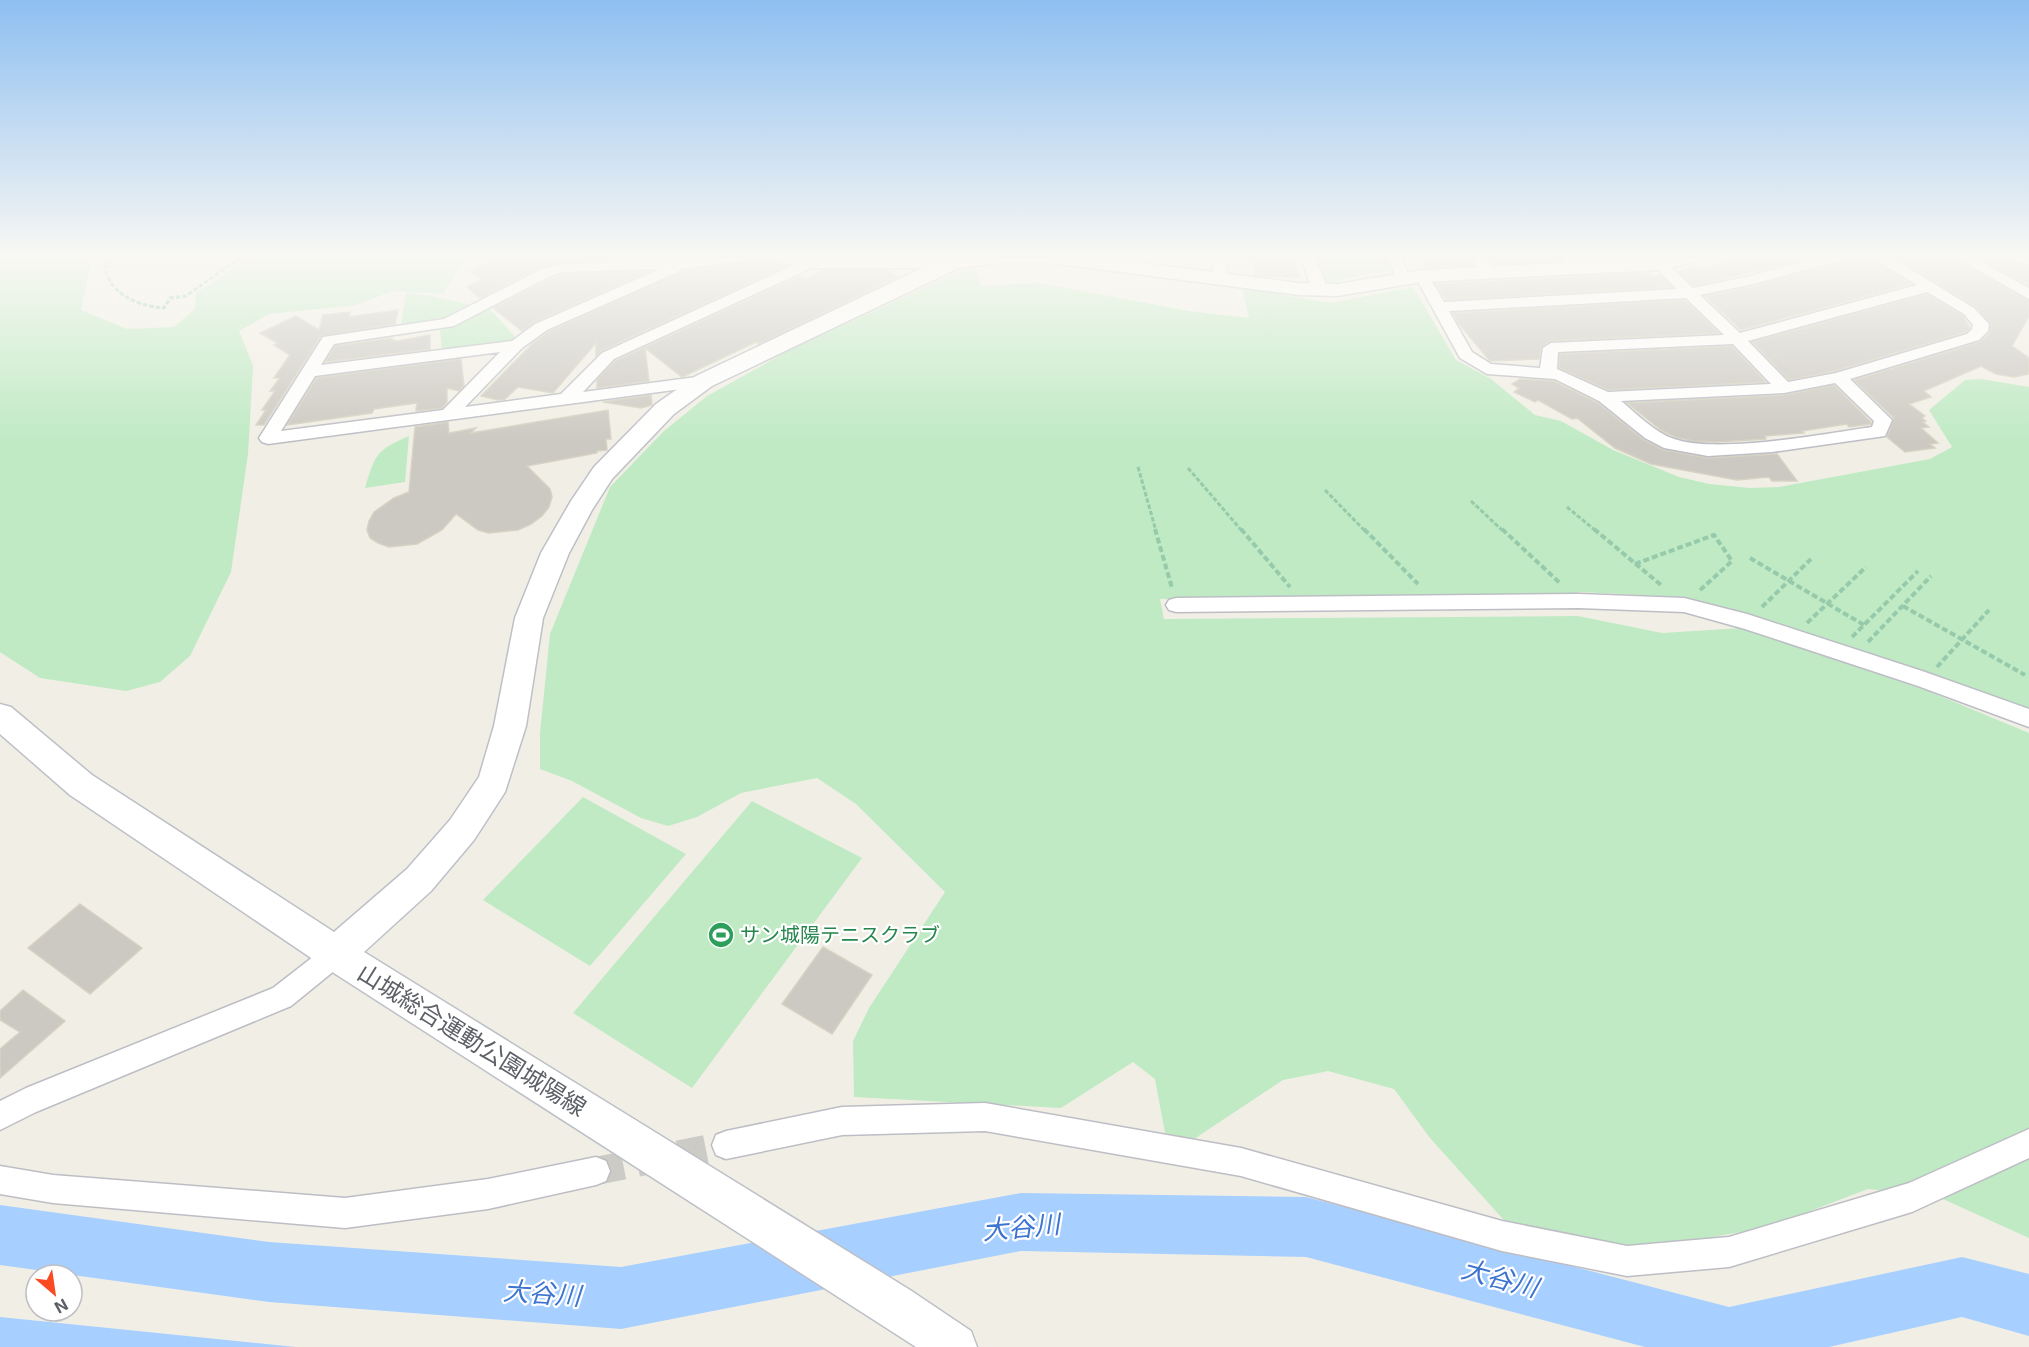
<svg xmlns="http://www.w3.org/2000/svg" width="2029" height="1347" font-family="Inter,'Noto Sans JP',sans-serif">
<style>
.green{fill:#bfeac4}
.water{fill:#a7cfff}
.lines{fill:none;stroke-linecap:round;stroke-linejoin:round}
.river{fill:#a7cfff;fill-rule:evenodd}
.building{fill:#ccc9c2;stroke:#d6d2c3;stroke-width:1.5}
.street-tunnel{stroke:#cccbc6;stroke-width:28;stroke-dasharray:28 14;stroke-linecap:butt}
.street-casing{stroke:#bdbec5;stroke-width:3}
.secondary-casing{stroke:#bdc0c7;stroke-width:3}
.path-far1{stroke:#96caaa;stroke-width:3;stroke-dasharray:4.5 2;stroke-linecap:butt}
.path{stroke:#96caaa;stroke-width:4;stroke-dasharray:6 3;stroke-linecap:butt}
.street{fill:#fff;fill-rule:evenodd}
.secondary{fill:#fff;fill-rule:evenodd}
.labels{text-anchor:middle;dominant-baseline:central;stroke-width:4.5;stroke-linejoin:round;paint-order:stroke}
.leisure-label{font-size:20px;fill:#27864d;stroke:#fff;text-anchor:start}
.near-street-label{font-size:24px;fill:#5d6067;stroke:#fff}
.near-water-label{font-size:26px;font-style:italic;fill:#3c74cf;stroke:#fff}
</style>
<rect width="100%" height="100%" fill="#f1efe5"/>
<!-- green -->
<path class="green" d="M0 255H92L81 310 127 329 174 327 195 309 196 293 254 255H472L463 262 443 294 393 291 356 305 269 314 239 331 253 366 248 454 231 572 190 656 160 682 126 691 40 678 0 652Z
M1313 255H1386L1391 267 1384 273C1361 271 1340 285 1322 282Z
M977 268 980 286 1038 283 1189 311 1249 318 1242 288 1331 303 1413 287 1456 360 1491 379 1535 415 1561 421 1613 450 1679 477 1709 484 1750 488 1779 487 1930 459 1952 447 1929 410 1965 380 1981 379 2029 387V710L1916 670 1685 597 1580 592 1573 594 1160 599 1164 619 1578 616 1662 633 1742 628 1928 691 2029 733V1238L1934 1195 1868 1189 1768 1227 1646 1249 1511 1228 1430 1138 1394 1089 1328 1071 1283 1080 1191 1141 1165 1133 1155 1079 1133 1062 1061 1108 854 1097 853 1041 869 1008 945 892 856 804 817 778 741 793 697 817 668 826 641 818 572 781 540 769V733L550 634 610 487 664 431 707 396 790 350 962 270Z
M406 293 432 296 471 305 449 317 401 325Z
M489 308 516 338 514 341 442 350 440 330 453 327Z
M409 436 405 482 365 488C375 455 376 450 409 436Z
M583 797 686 854 590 966 483 900Z
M752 801 862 858 692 1088 573 1013Z"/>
<!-- water -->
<path class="water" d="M0 1317 296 1347H0Z"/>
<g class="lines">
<!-- river -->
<path class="river" d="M1021 1193 1306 1197 1729 1307 1962 1257 2029 1274V1336L1962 1317 1829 1347H1645L1306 1257 1021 1251 621 1329 269 1302 0 1265V1205L269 1242 621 1267Z"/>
</g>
<!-- building -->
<path class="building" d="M502 255 516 262 531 255H710L685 258 563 262 539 268 480 298 467 287 482 279 469 272Z
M1251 255H1292L1300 278 1255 275Z
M1496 255H1557L1560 261 1493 264 1488 256Z
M1575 255H1637L1639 257 1578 260Z
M1748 255 1817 256 1694 286 1678 271 1694 266 1700 270Z
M1869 255 1872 260 1911 284 1741 330 1705 296 1754 286Z
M1891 255H1949L2029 301V316L2012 346 2029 358V374L2014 377 1996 374 1981 366 1924 391 1931 397 1909 404 1925 416 1922 418 1926 421 1923 422 1929 427 1921 428 1938 443 1930 444 1935 448 1905 452 1887 437 1894 418 1854 380 1980 342 1990 333 1991 324 1975 306Z
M1992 255H2003L2009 260 2029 267V285L1980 259Z
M1469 256 1474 265 1425 268 1419 257Z
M762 258 765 259 766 265 774 262 787 266 601 351 596 356V343L553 393 518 387 505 399 498 400 481 396 533 343 548 332 681 271Z
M823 270H888L898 277 758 344 756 342 682 377 645 348 649 381 597 388V380L615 361 801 275 806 279Z
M648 272 534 322 522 331 493 308 551 278 564 274Z
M1649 273 1651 276 1660 275 1672 287 1446 300 1436 284Z
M1927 294 1963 316 1970 328 1966 332 1835 371 1789 380 1752 342Z
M1685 300 1719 333 1551 341 1541 348 1539 359 1490 361 1459 324 1453 313Z
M398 310 395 324 321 336 264 425H256L266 410H262L275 391H270L280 378H274L290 355 274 345 278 343 260 333 296 316 319 330 323 315 350 312 349 317Z
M430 335V349L325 362 335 346 392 338V340L398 341Z
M1732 346 1766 382 1608 390 1559 368 1560 354Z
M461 359 464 386 459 391 447 388V402L442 408 416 411 417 403 374 409 372 413 287 425 316 378Z
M1520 379 1554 381 1598 403 1644 440 1664 450 1708 458 1777 454 1797 481H1772L1769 477 1737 480 1651 464 1615 448 1577 418 1572 419 1538 400 1535 402 1514 392 1519 388 1512 384Z
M1834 385 1871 422V424L1849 427 1847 424 1802 431 1804 433 1765 436 1766 439 1717 442 1693 441 1675 437 1661 430 1627 403 1784 395Z
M651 395 652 405 641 408 603 402Z
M608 410 611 439H606L607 450 597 451V453L527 466 550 489 552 497 549 507 542 516 531 524 518 530 489 533 478 530 456 514 442 530 417 544 389 547 378 543 370 538 367 530 369 521 374 512 394 498 409 492 415 427 448 422 449 433 476 428 471 433Z
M80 904 142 948 90 994 28 948Z
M823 947 872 975 832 1034 782 1004Z
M23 990 65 1021 0 1078V1049L20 1032 0 1020V1011Z"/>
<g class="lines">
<!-- street-tunnel -->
<path class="street-tunnel" d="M596 1171 726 1145"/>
<!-- street casing -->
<g class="street-casing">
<path id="street" d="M724 255H786L809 260H946L953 264 946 268H811L614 359 583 392 704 376 710 377 712 381 710 385 704 386 268 444 262 442 259 438 323 337 444 319 540 270 564 264 685 260ZM762 256 794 265 602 353 561 394 465 407 522 348 547 330 678 272 680 269 755 259ZM660 269 535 324 512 341 321 365 334 344 454 326 550 276 564 272ZM500 352 443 410 281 431 315 376Z
M1211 255H1225L1228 278 1226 281 1221 282 1214 278Z
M1300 255H1314L1328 290 1325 293 1320 295 1312 290Z
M1386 255H1400L1410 278 1408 281H1398Z
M1471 255H1485L1495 273 1493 276H1483Z
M1559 255H1573L1581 269 1579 272H1569Z
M1643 255H1658L1693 288 1746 277 1829 255H1851L1849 258 1753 284 1700 295 1740 333 1917 285 1873 258 1871 255H1887L1974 308 1989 324 1988 331 1979 340 1850 379 1892 420 1885 436 1772 452 1708 456 1664 448 1645 438 1599 401 1555 379 1487 374 1460 358 1415 276 1422 272 1427 273 1444 302 1677 289ZM1927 292 1964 314 1973 325 1972 329 1967 334 1836 373 1788 382 1748 341ZM1686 298 1724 335 1551 343 1543 348 1540 368 1491 364 1472 352 1449 311ZM1733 344 1771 384 1608 392 1557 369 1558 352ZM1835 383 1874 421 1872 427C1823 434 1718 454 1674 439 1654 432 1637 414 1621 401L1784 393Z
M1951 255H1968L2029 288V299Z
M2008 255 2029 256V265L2010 258Z
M1579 594 1684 598 1747 614 1925 672 2029 709V727L1918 686 1745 629 1684 612 1579 608 1176 612 1169 610 1166 605 1169 600 1176 598Z
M336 942 345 946 349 954 345 962 291 1006 36 1112 0 1130V1101L26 1088 273 988 327 946Z
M985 1103 1241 1148 1502 1221 1627 1246 1729 1237 1909 1183 2029 1129V1158L1912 1212 1729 1267 1627 1276 1502 1251 1241 1176 985 1131 842 1135 726 1159 716 1155 712 1145 716 1135 726 1131 842 1107Z
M596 1157 606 1161 610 1171 606 1181 596 1185 488 1209 345 1228 53 1203 0 1194V1166L53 1175 345 1198 488 1179Z"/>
</g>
<!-- secondary casing -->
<g class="secondary-casing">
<path id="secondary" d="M961 255H1080L1299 283 1337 284 1422 270 1660 258 1674 255H1711L1708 259 1660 270 1422 282 1337 296 1299 295 1050 263H998L959 268 712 386 674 414 612 479 592 510 569 553 543 618 526 726 505 792 474 840 431 891 364 952 910 1290 971 1331 977 1347H916L323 966 70 795 0 734V704L11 707 92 775 334 932 407 869 450 820 479 777 494 726 515 618 541 553 571 501 594 467 656 404 696 376 939 260Z"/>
</g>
<!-- path-far1 -->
<path class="path-far1" d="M115 255 105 268C111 295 138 306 164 308L170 298 186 296 244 255
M1138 467 1156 531
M1188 468 1242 531
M1325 490 1365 531
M1471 501 1503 531
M1567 507 1596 531"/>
<!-- path -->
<path class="path" d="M1155 529 1172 588
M1241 529 1290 587
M1364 529 1418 584
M1502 529 1561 584
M1594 529 1661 585
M1750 558 1864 625
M1635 564 1714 535 1732 561 1698 592
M1903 606 2025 675
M1762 607 1811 559
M1807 623 1866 567
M1852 637 1918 571
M1868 642 1931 576
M1937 667 1989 610"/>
<!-- street -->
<use href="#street" class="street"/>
<!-- secondary -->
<use href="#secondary" class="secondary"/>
</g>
<!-- sky -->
<linearGradient id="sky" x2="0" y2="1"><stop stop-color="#8ebff1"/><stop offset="0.58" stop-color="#f9f8f3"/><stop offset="1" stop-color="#f9f8f3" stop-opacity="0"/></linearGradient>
<rect width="2029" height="443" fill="url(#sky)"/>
<!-- icons -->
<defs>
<g id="stadium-disc" transform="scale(1.35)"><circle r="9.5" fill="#2e9e5b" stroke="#fff"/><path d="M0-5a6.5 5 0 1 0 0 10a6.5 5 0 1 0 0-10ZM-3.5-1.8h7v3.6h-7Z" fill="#fff"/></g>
</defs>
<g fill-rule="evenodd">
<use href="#stadium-disc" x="721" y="935"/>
</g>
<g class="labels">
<!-- leisure labels -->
<g class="leisure-label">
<text x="740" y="935">サン城陽テニスクラブ</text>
</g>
<!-- near-street labels -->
<g class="near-street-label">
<text transform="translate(472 1040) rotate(32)">山城総合運動公園城陽線</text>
</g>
<!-- near-water labels -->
<g class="near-water-label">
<text transform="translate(1021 1227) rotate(-5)">大谷川</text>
<text transform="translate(1500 1278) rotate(15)">大谷川</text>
<text transform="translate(542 1293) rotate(4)">大谷川</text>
</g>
</g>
<!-- north arrow -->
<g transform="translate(54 1293) rotate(151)"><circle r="28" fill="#ffffff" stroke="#bebfc2" stroke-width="1.5"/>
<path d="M0-4.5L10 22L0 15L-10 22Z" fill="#fa4a22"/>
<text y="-9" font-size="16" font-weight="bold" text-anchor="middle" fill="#5d6067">N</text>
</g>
</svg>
